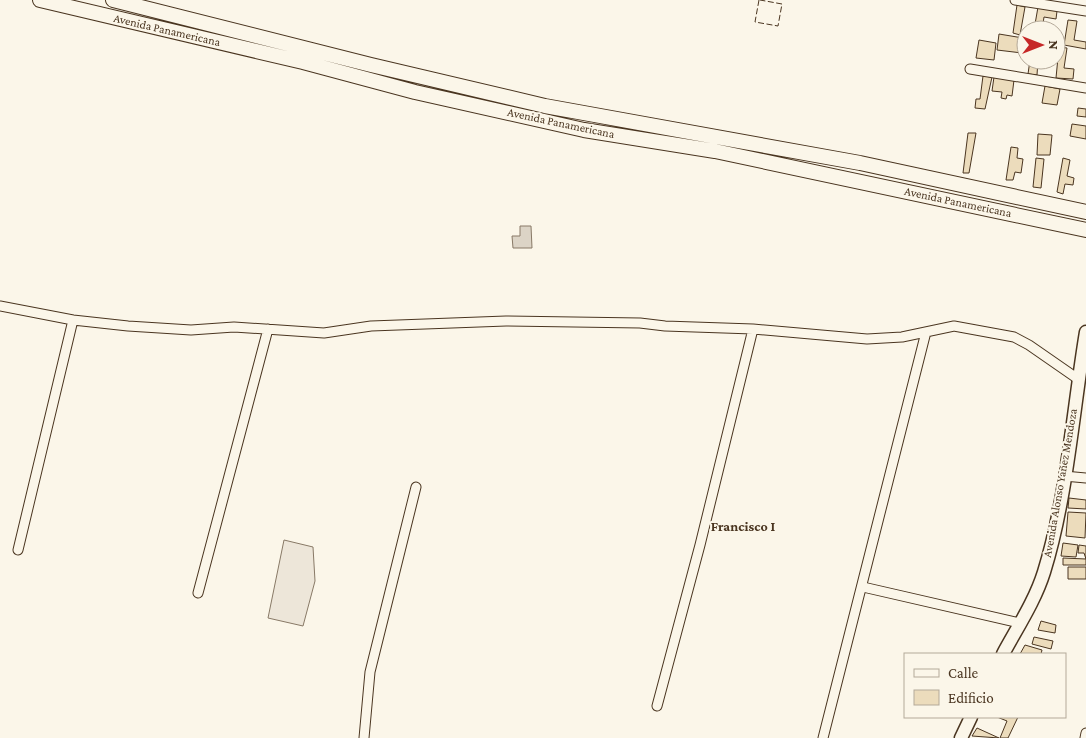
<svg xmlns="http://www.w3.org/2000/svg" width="1086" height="738" font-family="'Crimson Pro',serif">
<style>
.green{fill:#ede6d9;stroke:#887966}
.water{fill:#dcd4c6;stroke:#887966}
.building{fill:#ecdcbc;stroke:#4a3520}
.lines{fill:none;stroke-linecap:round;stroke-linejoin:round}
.street-casing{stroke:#4a3520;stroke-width:11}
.secondary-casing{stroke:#4a3520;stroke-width:15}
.primary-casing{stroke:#4a3520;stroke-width:16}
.street{stroke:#fbf6e9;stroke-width:9}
.secondary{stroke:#fbf6e9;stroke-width:12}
.primary{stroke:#fbf6e9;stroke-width:14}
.fence{stroke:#4a3520;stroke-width:1;stroke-dasharray:6 2.5;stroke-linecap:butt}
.labels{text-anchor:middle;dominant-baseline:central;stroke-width:4;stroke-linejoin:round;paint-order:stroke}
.street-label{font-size:12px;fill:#4a3520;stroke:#fbf6e9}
.neighbourhood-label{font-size:14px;font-weight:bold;fill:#4a3520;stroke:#fbf6e9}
</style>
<rect width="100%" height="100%" fill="#fbf6e9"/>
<!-- green -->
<path class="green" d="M284 540 313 547 315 581 303 626 268 618Z"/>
<!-- water -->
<path class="water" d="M520 226H531L532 248H513L512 236H520Z"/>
<!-- building -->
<path class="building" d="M1017 5 1025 7 1020 35 1013 33Z
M1038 7 1057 11 1056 19 1044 17 1042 30H1034Z
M1068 20 1077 21 1074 40 1086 42V49L1064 45Z
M999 34 1023 38 1022 53 997 50Z
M979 40 996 43 994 60 976 58Z
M1059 47 1067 48 1064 68 1074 69 1073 79 1056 78Z
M1030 60H1038L1037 75 1028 74Z
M983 76 992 77 985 109 975 108 976 99H980Z
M994 77 1014 80 1012 96 1007 95 1006 99 1001 98 1002 92 992 91Z
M1045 86 1060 89 1057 105 1042 103Z
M1078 108 1086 109V117L1077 116Z
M1072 124 1086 126V139L1070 136Z
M968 133H976L969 173H963Z
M1038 134 1052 135 1050 155H1037Z
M1011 147 1018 148 1017 158 1023 159 1021 173 1015 172 1013 180H1006Z
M1036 158 1044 159 1041 188 1033 187Z
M1063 158 1070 160 1067 176 1074 178 1073 185 1065 184 1063 194 1057 192Z
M1069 498 1086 500V509L1068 508Z
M1068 512 1086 513 1085 538 1066 536Z
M1063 543 1078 545 1076 557 1061 556Z
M1079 545 1086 546V559L1084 553H1078Z
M1063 558 1086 559V565H1063Z
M1068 567H1086V579H1068Z
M1041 621 1056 625 1055 633 1038 630Z
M1034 637 1053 641 1051 649 1032 644Z
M1025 645 1042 650 1041 654H1020Z
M997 717H1018L1008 738H1000L1007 721Z
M977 728 999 738 972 736Z"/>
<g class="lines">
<!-- street casing -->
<g class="street-casing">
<path id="street" d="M1015 0 1086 11
M970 69 1086 88
M0 306 73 320 128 326 191 330 234 327 324 333 371 326 506 321 640 323 665 326 753 329 867 339 902 337 954 326 1014 337 1029 345 1078 379
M1064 476 1086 478
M18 550 73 320
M863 587 1020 623
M198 593 268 329
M657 706 700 545 753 329
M364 738 370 672 416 487
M823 738 926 332
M1085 738 1086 733"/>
</g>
<!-- secondary casing -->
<g class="secondary-casing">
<path id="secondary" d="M1003 654C1017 628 1035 601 1044 572 1067 498 1073 410 1086 332
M961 738 971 717"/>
</g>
<!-- primary casing -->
<g class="primary-casing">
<path id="primary" d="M40 0 303 62 415 92 584 130 715 151 1086 230
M113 0 371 65 545 106 860 163 1086 212"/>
</g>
<!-- street -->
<use href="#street" class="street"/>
<!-- secondary -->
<use href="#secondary" class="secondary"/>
<!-- primary -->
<use href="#primary" class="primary"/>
<!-- fence -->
<path class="fence" d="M759 0 755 22 778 26 782 4 760 0"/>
</g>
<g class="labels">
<!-- street labels -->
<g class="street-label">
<text transform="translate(167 30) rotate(13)">Avenida Panamericana</text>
<text transform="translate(561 123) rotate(12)">Avenida Panamericana</text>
<text transform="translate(958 202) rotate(12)">Avenida Panamericana</text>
<text transform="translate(1060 483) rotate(-80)">Avenida Alonso Yañez Mendoza</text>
</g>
<!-- neighbourhood labels -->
<g class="neighbourhood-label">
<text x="743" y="526">Francisco I</text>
</g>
</g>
<!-- legend -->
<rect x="904" y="653" width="162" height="65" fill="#fbf6e9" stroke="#b4a999"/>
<rect x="914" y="669" width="25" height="8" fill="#fbf6e9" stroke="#b4a999"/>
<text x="948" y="678" font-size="15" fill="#4a3520">Calle</text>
<rect x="914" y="690" width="25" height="15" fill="#ecdcbc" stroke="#b4a999"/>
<text x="948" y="703" font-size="15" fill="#4a3520">Edificio</text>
<!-- north arrow -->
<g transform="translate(1041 45) rotate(90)"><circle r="24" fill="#fbf6e9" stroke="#b4a999"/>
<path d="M0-4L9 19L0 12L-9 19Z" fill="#c62828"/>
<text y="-8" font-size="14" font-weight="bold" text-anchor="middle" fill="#4a3520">N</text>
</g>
</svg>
